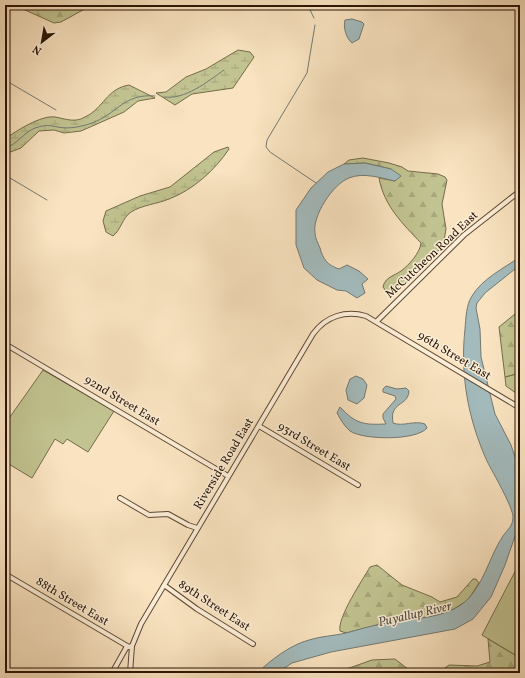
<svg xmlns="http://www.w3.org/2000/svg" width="525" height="678" font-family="Vollkorn,serif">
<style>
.green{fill:#c1c390;stroke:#766c4a}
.forest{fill:url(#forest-firs);stroke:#766c4a}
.wetland{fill:url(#wetland-marsh);stroke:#766c4a}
.water{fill:#a3bbbd;stroke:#737973}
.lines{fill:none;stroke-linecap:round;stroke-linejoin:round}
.stream{stroke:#737973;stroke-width:1}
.minor-casing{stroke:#5e4833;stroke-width:6}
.minor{stroke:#fbedd6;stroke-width:4}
.labels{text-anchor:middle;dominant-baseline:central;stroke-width:3;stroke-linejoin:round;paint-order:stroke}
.street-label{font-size:12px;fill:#2a1504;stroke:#fbedd6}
.water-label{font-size:13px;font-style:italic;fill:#544f45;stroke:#fbedd6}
</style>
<defs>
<pattern id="forest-firs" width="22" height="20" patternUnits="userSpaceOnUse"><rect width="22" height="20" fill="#c1c390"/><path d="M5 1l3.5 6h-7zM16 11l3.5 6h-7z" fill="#a6a77b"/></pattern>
<pattern id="wetland-marsh" width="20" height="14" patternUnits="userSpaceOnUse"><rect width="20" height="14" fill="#c1c390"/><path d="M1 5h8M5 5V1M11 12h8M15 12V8" fill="none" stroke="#a6a77b"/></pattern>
</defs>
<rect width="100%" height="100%" fill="#f9e3c0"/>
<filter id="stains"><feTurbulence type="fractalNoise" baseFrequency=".005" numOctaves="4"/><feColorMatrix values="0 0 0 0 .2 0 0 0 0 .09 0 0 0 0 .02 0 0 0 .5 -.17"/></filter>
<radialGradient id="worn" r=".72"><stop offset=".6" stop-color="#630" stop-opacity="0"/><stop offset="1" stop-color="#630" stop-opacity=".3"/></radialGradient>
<!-- green -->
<path class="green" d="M43 370 114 411 88 452 67 439 63 444 55 439 32 478 7 463 5 465V424Z
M520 373V396L506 386 505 377Z
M520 562V658L482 635Z"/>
<!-- forest -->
<path class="forest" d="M14 5H92L61 22 54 23Z
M363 158 389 163 402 167 408 171 438 174 445 177 447 180 442 204 446 229 444 241 440 249 414 277 395 292 388 294 383 287C385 277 394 276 401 271 409 265 420 253 421 243 403 224 384 206 379 178L395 181 391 169 365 163 344 164 349 160Z
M520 310V373L505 377 499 327Z
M377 565 402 585 432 597 440 602 457 597 473 579H476L479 583 468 600 452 610 439 615 381 624 346 633 340 631C337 618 363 579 370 567Z
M488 639 520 658V673H438L449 665 477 666 490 662Z
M395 659 413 673H335L372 660Z"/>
<!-- wetland -->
<path class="wetland" d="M238 50 250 52 254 57 233 88 192 94 175 105 156 93 166 92 186 77 206 69Z
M129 85 155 98 138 101 124 112 81 131 64 133 54 130 39 131 21 148 5 154V139C16 131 41 115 55 117 66 119 75 123 85 117 104 108 106 89 129 85Z
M228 147 229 149C215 170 193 190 169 199 157 204 142 205 131 212 122 218 121 230 113 236L106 232 103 221 106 211 140 196 170 187 214 152Z"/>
<!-- water -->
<path class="water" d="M352 19 362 22 364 24 359 39 352 43C346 38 343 27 345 20Z
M365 163 391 169 401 176 395 181C381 178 363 172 349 178 333 184 312 216 315 233 315 238 318 243 320 248 323 259 327 265 339 269L347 265 359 271 368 279 362 284 365 293 357 298 346 291 337 290 317 280 304 268 296 245V210L311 188 328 172 344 164Z
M520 257V265L485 293 477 303 476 308 480 329 481 357 495 414 511 445 520 472V522L505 565 491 597 473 619 455 629 331 652 292 663 277 673H257C271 660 290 645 309 640 321 636 334 636 346 633 358 630 369 626 382 624 412 617 453 621 473 593 486 576 491 554 503 536 508 529 513 526 513 517 513 507 493 473 487 461 468 419 460 375 465 329 466 318 466 305 472 296 482 279 504 268 520 257Z
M356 376 363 379 367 385 364 398 357 404 348 400 346 390 350 379Z
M386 386 397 389 406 388 409 391C408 407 389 401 393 423 403 427 414 420 425 424L427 428C416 441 363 440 350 431 344 426 341 420 337 413L340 407C356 424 363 425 386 424L383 418V414L396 399 395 396 383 392V389Z"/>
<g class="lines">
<!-- stream -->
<path class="stream" d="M305 5 309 8 314 18
M315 25 307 73 267 140 266 147 270 152 316 183
M5 80 56 110
M164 97C185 100 207 82 224 70
M5 148C18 144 23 133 35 128 49 123 53 127 65 128 74 128 84 126 92 123 117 114 124 93 155 96
M5 175 47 200"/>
<!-- minor casing -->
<g class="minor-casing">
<path id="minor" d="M377 321 464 235 520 191
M5 344 228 476
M259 426 358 485
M120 498 149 515 168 514 188 525 197 528
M5 574 129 647
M164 585 197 609 253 644
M112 673 126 648 131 646
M130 673 132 646 141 624 313 334C326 316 346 310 366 316L520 408"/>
</g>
<!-- minor -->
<use href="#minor" class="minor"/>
</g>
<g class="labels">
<!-- street labels -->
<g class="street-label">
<text transform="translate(432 255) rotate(-43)">McCutcheon Road East</text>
<text transform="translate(454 356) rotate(31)">96th Street East</text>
<text transform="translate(122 401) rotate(31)">92nd Street East</text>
<text transform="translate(314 447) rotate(31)">93rd Street East</text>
<text transform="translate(224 464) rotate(-59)">Riverside Road East</text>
<text transform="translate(72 602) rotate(31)">88th Street East</text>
<text transform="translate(214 606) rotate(33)">89th Street East</text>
</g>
<!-- water labels -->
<g class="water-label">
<text transform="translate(415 615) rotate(-13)">Puyallup River</text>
</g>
</g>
<!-- margin -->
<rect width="525" height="678" fill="none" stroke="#f9e3c0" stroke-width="20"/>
<rect x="6" y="6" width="513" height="666" fill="none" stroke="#2a1504" stroke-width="2"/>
<rect x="10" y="10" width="505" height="658" fill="none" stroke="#2a1504"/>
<!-- north arrow -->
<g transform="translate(42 42) rotate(211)" stroke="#fbedd6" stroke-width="3" paint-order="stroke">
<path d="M0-3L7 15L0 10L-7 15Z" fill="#2a1504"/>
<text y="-6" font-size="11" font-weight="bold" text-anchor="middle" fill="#2a1504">N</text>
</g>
<rect width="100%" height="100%" filter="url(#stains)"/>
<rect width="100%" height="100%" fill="url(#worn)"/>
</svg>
